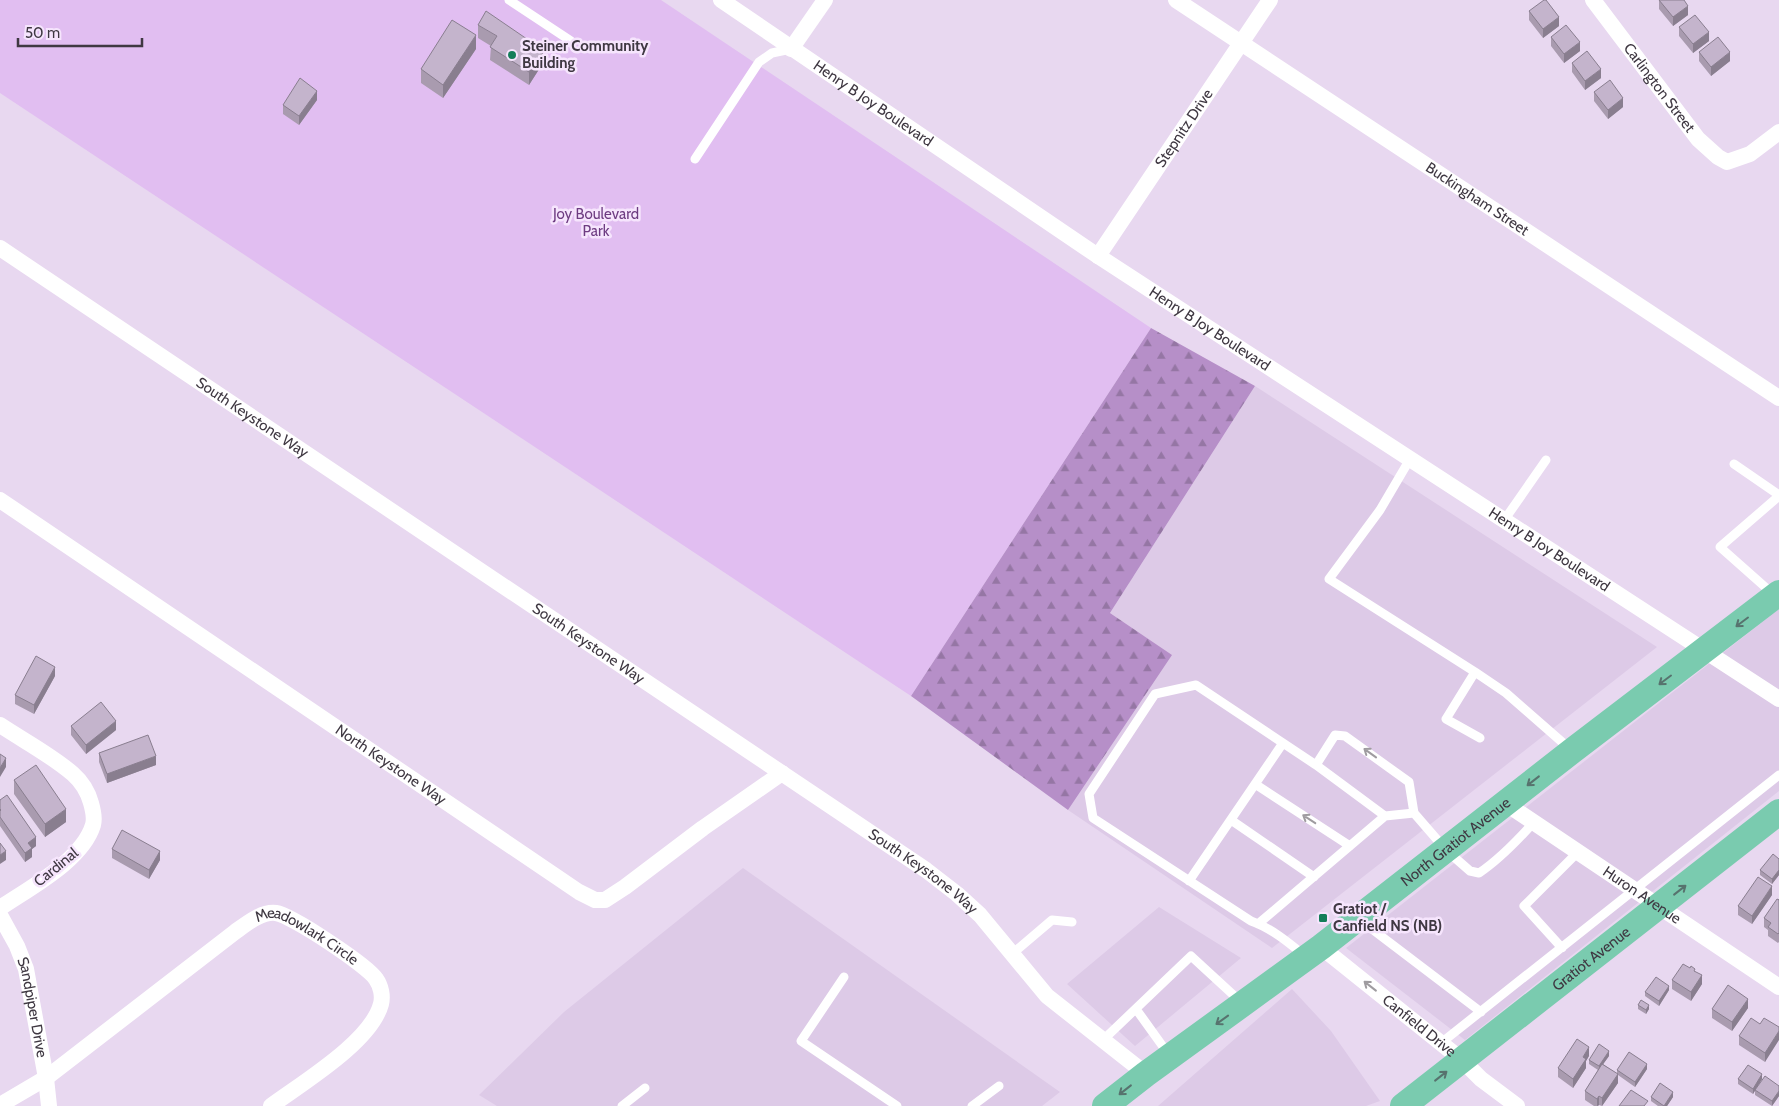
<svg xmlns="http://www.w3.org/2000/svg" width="1779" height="1106" font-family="Cabin,sans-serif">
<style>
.built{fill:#ddcae7}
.green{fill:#e1bef1}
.forest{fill:url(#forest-firs)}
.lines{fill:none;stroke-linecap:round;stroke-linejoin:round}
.service{stroke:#fff;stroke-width:9}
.minor{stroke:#fff;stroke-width:16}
.primary{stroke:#7acbaf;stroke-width:26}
.wall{fill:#a99baf}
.shaded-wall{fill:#897e8f}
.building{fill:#c4b4cc;stroke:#897e8f}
.oneway{stroke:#57736e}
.oneway2{stroke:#9f9ca0}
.poi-dot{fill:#147e59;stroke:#f6e5fd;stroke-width:2}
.labels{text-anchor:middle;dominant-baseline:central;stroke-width:5;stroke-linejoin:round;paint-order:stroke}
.poi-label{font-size:15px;font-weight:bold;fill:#3f3842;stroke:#f6e5fd;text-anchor:start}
.street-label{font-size:15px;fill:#3f3842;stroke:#f6e5fd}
.park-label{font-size:15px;fill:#6e3c82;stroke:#f6e5fd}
</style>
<defs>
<pattern id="forest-firs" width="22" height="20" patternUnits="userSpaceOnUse" patternTransform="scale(1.25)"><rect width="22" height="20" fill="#b68fc8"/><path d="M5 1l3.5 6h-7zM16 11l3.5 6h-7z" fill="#9576a4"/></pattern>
</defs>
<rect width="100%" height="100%" fill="#e8d8f0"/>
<!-- built -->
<path class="built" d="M1255 386 1657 647 1272 948 1068 810 1171 655 1110 613Z
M1779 609V791L1465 1040 1346 948Z
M743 868 1060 1092 1042 1106H497L479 1095 564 1012Z
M1159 907 1241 958 1135 1046 1067 984Z
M1292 989 1331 1031 1380 1101 1366 1106H1158Z"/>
<!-- green -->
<path class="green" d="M0 0H661L1151 328 911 696 0 93Z"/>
<!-- forest -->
<path class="forest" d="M1151 328 1255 386 1110 613 1172 655 1068 810 911 696Z"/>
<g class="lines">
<!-- service -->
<path class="service" d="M509 0 571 41
M695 159 759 62 772 53 791 49
M1410 459 1380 510 1329 579 1475 672
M1734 464 1779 495
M1505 519 1546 460
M1773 594 1720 547 1779 496
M1480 738 1446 719 1475 672 1506 693 1570 749
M1316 765 1335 735 1345 736 1409 782 1414 813 1446 850 1470 871 1479 873C1500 859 1517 841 1534 822
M1255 784 1350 846
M1231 820 1314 877
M1189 881 1283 743
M1360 920 1481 1012
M1258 924 1385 816 1414 813
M1562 948 1524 906 1578 852
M1012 954 1052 920 1072 922
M1305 956C1288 942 1271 928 1251 921L1093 818 1089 794 1155 694 1196 685 1316 765 1385 816
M844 977 801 1041 897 1106
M1136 1009 1169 1055
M1103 1040 1191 956 1241 1002
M1441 1043 1779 775
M622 1106 645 1088
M972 1106 999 1086"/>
<!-- minor -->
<g class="minor">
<path id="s1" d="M721 0 1098 256 1779 699"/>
<path id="s2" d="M1176 0 1779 398"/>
<path id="s3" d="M1593 0 1698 139 1718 157 1727 162 1750 154 1779 132"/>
<path d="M791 49 825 0"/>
<path id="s4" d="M0 248 926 870 957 894 980 915 1047 996 1146 1074"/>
<path id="s5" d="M1098 256 1270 0"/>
<path id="s6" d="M0 500 579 892 595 900H605L625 887 703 828 782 773"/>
<path d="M0 725C24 741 51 755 73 774 82 782 88 792 91 803 93 810 95 818 93 825 82 861 29 888 0 908"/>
<path id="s7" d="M1505 803 1779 987"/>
<path id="s8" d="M0 915 17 946 26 969 46 1078 49 1106"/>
<path id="s9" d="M1321 947 1462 1060 1481 1079 1517 1106"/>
<path id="s10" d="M0 1105 46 1078 235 932C246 924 262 911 276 913 291 915 368 966 376 979 381 986 383 996 381 1004 371 1042 302 1083 271 1106"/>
</g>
<!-- primary -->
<g class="primary">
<path id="s11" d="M1105 1106 1146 1074 1321 947 1572 751 1779 593"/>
<path id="s12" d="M1403 1106 1779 812"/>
</g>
</g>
<!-- wall -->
<path class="wall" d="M1659 0 1688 15 1673 26 1659 9Z
M1529 11 1559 26 1543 38 1529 20Z
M478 25 543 63 529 85 490 60 491 46 478 38Z
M1679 27 1709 41 1693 53 1679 36Z
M1551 37 1580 51 1564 63 1551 46Z
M476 49 443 98 421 83V69Z
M1699 52 1730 61 1711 76 1699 61Z
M1572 63 1601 78 1585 90 1572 72Z
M1594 92 1623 107 1608 119 1594 101Z
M317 100 299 125 283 114V105Z
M55 676 34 714 15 704V695Z
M71 726 116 730 86 754 71 735Z
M99 753 156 765 107 783 99 762Z
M14 780 66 822 45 837 14 794Z
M0 800 36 846 32 849V857L25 862 0 826Z
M112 849 160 860 149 879 112 858Z
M1779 859V875L1772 884 1760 875V870Z
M1772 895 1752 924 1738 915V906Z
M1779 899V942L1778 943 1768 936V930L1764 927V918Z
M1695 971 1702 984 1691 1001 1672 989V980Z
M1669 990 1659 1006 1645 996V992Z
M1638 1005 1649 1009 1646 1014 1638 1009Z
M1748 1008 1732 1031 1712 1018V1009Z
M1760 1024 1779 1027 1765 1062 1739 1045V1036Z
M1589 1056 1586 1061V1068L1573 1088 1558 1077V1068Z
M1609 1056 1603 1064 1617 1074V1070L1647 1069 1635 1087 1618 1075V1083L1602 1106 1599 1105 1598 1106H1594L1585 1100V1091L1598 1070 1589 1064V1060Z
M1738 1079H1762L1753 1094 1738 1084Z
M1755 1090 1779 1096 1772 1106 1755 1095Z
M1651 1097H1673L1667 1106H1658L1651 1101Z"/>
<!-- shaded-wall -->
<path class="shaded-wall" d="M1688 6V15L1673 26V17Z
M1559 17V26L1543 38V29Z
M1709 32V41L1693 53V44Z
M476 35V49L443 98V85Z
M1580 42V51L1564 63V54Z
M543 50V63L529 85V72Z
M1730 52V61L1711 76V67Z
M1601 69V78L1585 90V81Z
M317 91V100L299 125V116Z
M1623 98V107L1608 119V110Z
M55 667V676L34 714V705Z
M116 721V730L86 754V745Z
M156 756V765L107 783V774Z
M6 758V767L0 777V768Z
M66 809V822L45 837V824Z
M36 837V846L32 849V857L25 862V853L28 843Z
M6 851V860L0 864V855Z
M160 851V860L149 879V870Z
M1779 870V875L1772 884V879Z
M1772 886V895L1752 924V916Z
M1702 975V984L1691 1001V992Z
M1669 986V990L1659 1006V1001Z
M1748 999V1008L1732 1031V1022Z
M1649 1005V1009L1646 1014V1010Z
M1779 1031V1040L1765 1062V1053Z
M1589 1047V1056L1586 1061V1068L1573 1088V1079L1583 1057Z
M1609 1051V1056L1599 1070V1066Z
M1647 1064V1069L1635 1087V1082Z
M1618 1074V1083L1602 1106V1098Z
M1762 1074V1079L1753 1094V1089Z
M1779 1091V1096L1772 1106V1101Z
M1673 1092V1097L1667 1106H1664Z
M1599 1096V1105L1597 1106V1099Z"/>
<!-- building -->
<path class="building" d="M1544 0H1546L1559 17 1543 29 1529 11Z
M1659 0H1684L1688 6 1673 17Z
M486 11 543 50 529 72 490 47 497 36 478 25Z
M1695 15 1709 32 1693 44 1679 27Z
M452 20 476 35 443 85 421 69Z
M1566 25 1580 42 1564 54 1551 37Z
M1718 37 1730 52 1711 67 1699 52Z
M1587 51 1601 69 1585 81 1572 63Z
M300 78 317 91 299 116 283 105Z
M1610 80 1623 98 1608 110 1594 92Z
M36 656 55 667 34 705 15 695Z
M101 702 116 721 86 745 71 726Z
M148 735 156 756 107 774 99 753Z
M0 754 6 758 0 768Z
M36 765 66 809 45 824 14 780Z
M7 795 36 837 28 843 32 848 25 853 0 817V811L1 810 0 809V800Z
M122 830 160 851 149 870 112 849Z
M0 843 6 851 0 855Z
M1773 854 1779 859V870L1772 879 1760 870Z
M1758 877 1772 886 1752 916 1738 906Z
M1777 899 1779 900V899V933L1778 934 1768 927 1771 923 1764 918Z
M1683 964 1690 968 1691 966 1695 969 1694 971 1702 975 1691 992 1672 980Z
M1656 977 1669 986 1659 1001 1645 992Z
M1728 985 1748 999 1732 1022 1712 1009Z
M1641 1000 1649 1005 1646 1010 1638 1005Z
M1751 1018 1760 1024 1764 1018 1779 1027V1031L1765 1053 1739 1036Z
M1577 1039 1589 1047 1583 1057 1586 1059 1573 1079 1558 1068Z
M1599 1044 1609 1051 1599 1066 1589 1060Z
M1629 1052 1647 1064 1635 1082 1617 1070Z
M1602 1064 1618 1074 1602 1098 1599 1096 1597 1099 1585 1091Z
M1748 1065 1762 1074 1753 1089 1738 1079Z
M1765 1076 1779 1086V1091L1772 1101 1755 1090Z
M1660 1083 1673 1092 1664 1106 1651 1097Z
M1631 1090 1648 1101 1644 1106H1619Z"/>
<!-- one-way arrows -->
<defs><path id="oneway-shaft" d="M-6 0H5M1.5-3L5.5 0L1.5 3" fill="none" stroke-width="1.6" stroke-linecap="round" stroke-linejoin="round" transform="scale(1.25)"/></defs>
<g class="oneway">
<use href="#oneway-shaft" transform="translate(1742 622) rotate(143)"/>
<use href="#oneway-shaft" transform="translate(1665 680) rotate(143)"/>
<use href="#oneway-shaft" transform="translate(1533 781) rotate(142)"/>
<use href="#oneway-shaft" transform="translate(1680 890) rotate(-38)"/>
<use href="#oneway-shaft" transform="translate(1222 1020) rotate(144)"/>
<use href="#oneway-shaft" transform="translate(1441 1076) rotate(-38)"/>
<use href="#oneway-shaft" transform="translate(1125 1090) rotate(142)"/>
</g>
<g class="oneway2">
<use href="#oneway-shaft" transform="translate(1370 753) rotate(-144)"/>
<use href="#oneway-shaft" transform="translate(1309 819) rotate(-147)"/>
<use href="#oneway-shaft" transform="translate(1370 986) rotate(-142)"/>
</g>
<!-- markers -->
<g class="poi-dot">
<circle cx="512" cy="55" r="5"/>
<rect x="1318" y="913" width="10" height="10" rx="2.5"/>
</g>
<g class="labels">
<!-- poi labels -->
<g class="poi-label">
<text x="522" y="46">Steiner Community<tspan x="522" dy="17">Building</tspan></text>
<text x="1333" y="909">Gratiot /<tspan x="1333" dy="17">Canfield NS (NB)</tspan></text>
</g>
<!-- street labels -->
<g class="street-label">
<text stroke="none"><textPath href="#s3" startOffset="110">Carlington Street</textPath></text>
<text stroke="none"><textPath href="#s1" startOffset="184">Henry B Joy Boulevard</textPath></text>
<text stroke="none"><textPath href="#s5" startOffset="154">Stepnitz Drive</textPath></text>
<text stroke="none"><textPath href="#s2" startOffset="361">Buckingham Street</textPath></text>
<text stroke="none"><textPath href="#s1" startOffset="589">Henry B Joy Boulevard</textPath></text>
<text stroke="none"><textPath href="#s4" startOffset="304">South Keystone Way</textPath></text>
<text stroke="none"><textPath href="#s1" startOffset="994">Henry B Joy Boulevard</textPath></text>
<text stroke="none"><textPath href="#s4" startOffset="709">South Keystone Way</textPath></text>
<text stroke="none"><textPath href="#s6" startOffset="472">North Keystone Way</textPath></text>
<text stroke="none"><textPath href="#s11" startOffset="439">North Gratiot Avenue</textPath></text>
<text transform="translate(56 867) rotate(-39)">Cardinal</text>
<text stroke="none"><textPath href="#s4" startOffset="1114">South Keystone Way</textPath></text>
<text stroke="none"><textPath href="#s7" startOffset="165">Huron Avenue</textPath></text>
<text stroke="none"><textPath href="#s10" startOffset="375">Meadowlark Circle</textPath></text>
<text stroke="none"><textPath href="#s12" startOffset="239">Gratiot Avenue</textPath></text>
<text stroke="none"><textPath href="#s8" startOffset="99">Sandpiper Drive</textPath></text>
<text stroke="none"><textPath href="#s9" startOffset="126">Canfield Drive</textPath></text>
</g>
<!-- park labels -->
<g class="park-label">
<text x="596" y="214">Joy Boulevard<tspan x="596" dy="17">Park</tspan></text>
</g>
</g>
<!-- scale -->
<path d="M18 38v8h124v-8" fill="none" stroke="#3f3842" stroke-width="2.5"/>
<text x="25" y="38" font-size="15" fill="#3f3842" stroke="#f6e5fd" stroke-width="4" paint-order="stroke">50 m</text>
</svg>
